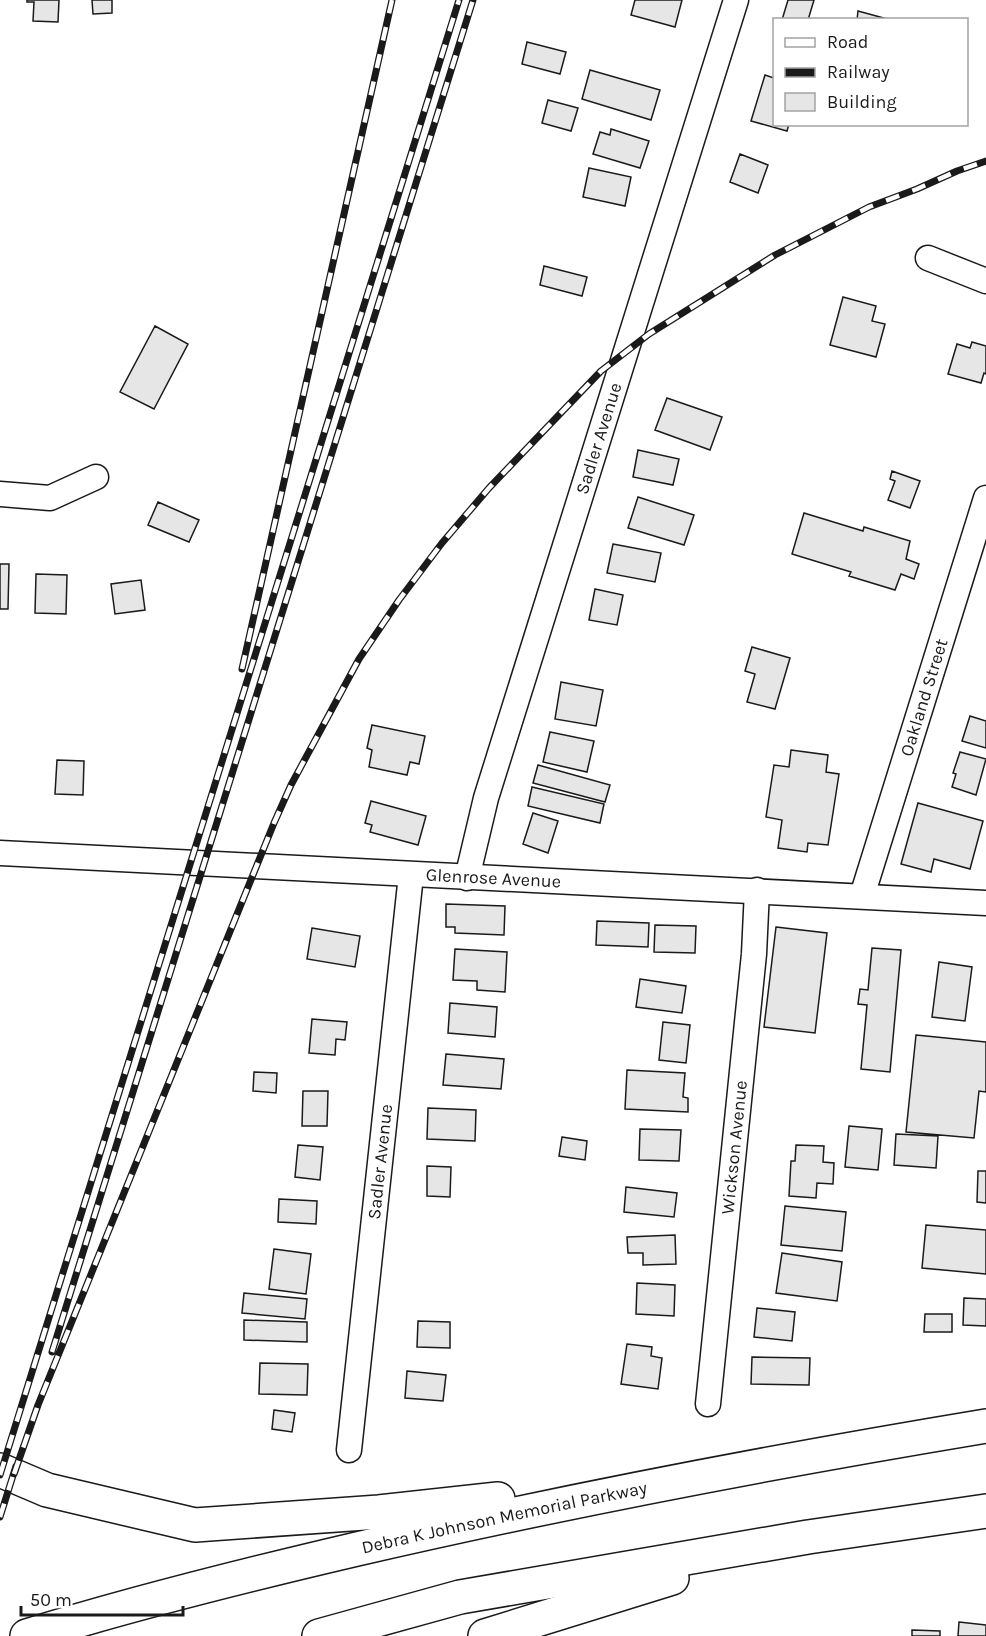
<svg xmlns="http://www.w3.org/2000/svg" width="986" height="1636" font-family="Karla,sans-serif">
<style>
.building{fill:#e6e6e6;stroke:#1a1a1a;stroke-width:1.5}
.lines{fill:none;stroke-linecap:round;stroke-linejoin:round}
.minor-casing{stroke:#1a1a1a;stroke-width:27}
.highway-casing{stroke:#1a1a1a;stroke-width:36}
.minor{stroke:#fff;stroke-width:24}
.highway{stroke:#fff;stroke-width:33}
.rail-casing{stroke:#1a1a1a;stroke-width:7}
.rail{stroke:#fff;stroke-width:4.5;stroke-dasharray:14;stroke-linecap:butt}
.labels{text-anchor:middle;dominant-baseline:central;stroke-width:4.5;stroke-linejoin:round;paint-order:stroke}
.street-label{font-size:18px;fill:#1a1a1a;stroke:#fff}
</style>
<rect width="100%" height="100%" fill="#fff"/>
<!-- building -->
<path class="building" d="M27 0H59L58 22 33 21 34 2H27Z
M92 0H112V13L93 14Z
M635 0H682L675 27 631 15Z
M788 0H814L808 20H782Z
M858 11 891 20H857Z
M527 42 566 52 560 74 522 64Z
M590 70 660 90 651 120 582 99Z
M765 75 774 78V124H789L787 131 751 121Z
M548 100 578 108 571 131 542 123Z
M611 129 649 141 640 168 593 154 600 132 610 135Z
M740 154 768 165 758 193 730 182Z
M589 168 631 177 625 206 583 197Z
M544 266 587 277 582 296 540 285Z
M843 297 876 306 872 321 885 324 876 357 830 345Z
M155 326 188 344 154 409 120 392Z
M972 342 986 346V374L984 373 981 383 948 374 957 344 970 348Z
M667 398 722 417 710 450 655 430Z
M638 450 679 459 673 485 633 477Z
M892 471 920 481 910 508 888 500 895 481 890 479Z
M638 497 694 515 684 545 628 528Z
M158 502 199 520 189 542 148 525Z
M804 513 863 531 864 527 910 541 906 559 919 564 914 579 901 574 895 590 849 576 851 572 792 554Z
M613 544 661 553 655 582 607 573Z
M0 564H9L8 609H0Z
M36 574 67 575 66 614 35 613Z
M141 580 145 610 115 614 111 584Z
M595 589 623 595 617 625 589 620Z
M752 647 790 658 775 709 747 702 755 674 745 671Z
M561 682 603 690 596 726 555 719Z
M970 716 986 721V748L962 741Z
M372 725 425 736 419 764 410 762 407 775 369 767 372 750 367 748Z
M550 732 594 741 587 772 543 762Z
M791 750 828 755 826 772 839 774 828 845 808 843 807 852 778 848 782 820 766 817 774 765 789 767Z
M960 752 986 759 976 795 952 787 956 774 953 773Z
M57 760 84 761 83 795 55 794Z
M538 765 610 785 605 802 533 783Z
M532 787 604 804 600 823 528 806Z
M371 801 426 816 418 845 370 832 372 825 365 823Z
M918 803 983 821 970 869 934 859 931 872 901 864Z
M533 813 558 821 548 853 523 844Z
M446 904 505 906 504 935 455 933V927H446Z
M597 921 649 923 648 947 596 945Z
M655 925 696 926 695 953 654 952Z
M776 927 827 933 815 1033 764 1027Z
M312 928 360 936 355 967 307 959Z
M872 948 901 950 890 1072 861 1069 867 1005 858 1004 860 989 868 990Z
M455 949 507 952 505 992 477 990V981L453 980Z
M939 962 972 967 965 1021 932 1017Z
M640 979 686 986 682 1013 636 1007Z
M450 1003 497 1007 495 1037 448 1033Z
M312 1019 347 1022 345 1040 336 1039 335 1055 309 1053Z
M663 1022 690 1025 686 1063 659 1060Z
M916 1035 986 1042V1092L979 1091 974 1138 906 1132Z
M446 1054 504 1059 501 1089 443 1085Z
M627 1070 685 1073 683 1097 688 1098V1112L625 1109Z
M254 1072 277 1073 276 1093 253 1091Z
M303 1091H328L327 1126H302Z
M428 1108 476 1110 475 1141 427 1139Z
M849 1126 882 1129 878 1170 845 1167Z
M640 1129 681 1130 679 1161 639 1160Z
M896 1134 938 1136 936 1168 894 1165Z
M562 1137 587 1141 585 1160 559 1156Z
M298 1145 323 1147 320 1180 295 1177Z
M796 1145 824 1146 823 1162 834 1163 833 1184 817 1183 816 1198 789 1196 791 1161H795Z
M427 1166 451 1167 450 1197 427 1196Z
M978 1171H986V1203L977 1202Z
M626 1187 677 1193 674 1217 624 1212Z
M279 1199 317 1201 316 1224 278 1222Z
M785 1206 846 1212 842 1251 781 1245Z
M926 1225 986 1230V1274L922 1268Z
M675 1235 676 1264 643 1265V1253H628L627 1237Z
M274 1249 311 1254 306 1294 269 1289Z
M782 1253 842 1262 837 1301 776 1293Z
M637 1283 675 1285 674 1316 636 1314Z
M244 1293 307 1299 305 1319 242 1313Z
M964 1298 986 1299V1326L963 1325Z
M757 1308 795 1312 792 1341 754 1337Z
M925 1314H952V1332H924Z
M244 1320 307 1322V1342L244 1340Z
M418 1321 450 1322V1348L417 1347Z
M627 1344 652 1347 651 1356 662 1358 658 1389 621 1384Z
M752 1357 810 1358 809 1385 751 1384Z
M260 1363 308 1364 307 1395 259 1394Z
M407 1371 446 1375 443 1401 405 1398Z
M274 1410 295 1413 292 1432 272 1429Z
M959 1622 986 1625V1636H958Z
M912 1630 940 1631V1636H912Z"/>
<g class="lines">
<!-- minor casing -->
<g class="minor-casing">
<g id="minor">
<path d="M928 258 986 281"/>
<path d="M0 494 50 498 96 477"/>
<path id="s1" d="M0 853 986 903"/>
<path id="s2" d="M467 878 486 798 736 0"/>
<path id="s3" d="M862 896 986 498"/>
<path id="s4" d="M708 1404 754 954 757 890"/>
<path id="s5" d="M349 1450 411 875"/>
</g>
</g>
<!-- highway casing -->
<g class="highway-casing">
<g id="highway">
<path d="M0 1470 47 1490 195 1525 379 1512 498 1499"/>
<path id="s6" d="M27 1636C136 1602 246 1575 357 1549 565 1501 775 1461 986 1426"/>
<path d="M319 1636 460 1597 808 1537 986 1511"/>
<path d="M485 1636 672 1578"/>
</g>
</g>
<!-- minor -->
<use href="#minor" class="minor"/>
<!-- highway -->
<use href="#highway" class="highway"/>
<!-- rail casing -->
<g class="rail-casing">
<path id="rail" d="M242 669 392 0
M52 1352 473 0
M14 1474 38 1405 274 823 291 785 359 659 399 600 442 543 489 488 601 371 649 334 775 255 869 207 917 189 957 171 986 161
M0 1475 459 0
M0 1517 16 1466"/>
</g>
<!-- rail -->
<use href="#rail" class="rail"/>
</g>
<g class="labels">
<!-- street labels -->
<g class="street-label">
<text stroke="none"><textPath href="#s2" startOffset="459">Sadler Avenue</textPath></text>
<text stroke="none"><textPath href="#s3" startOffset="208">Oakland Street</textPath></text>
<text stroke="none"><textPath href="#s1" startOffset="494">Glenrose Avenue</textPath></text>
<text stroke="none"><textPath href="#s4" startOffset="258">Wickson Avenue</textPath></text>
<text stroke="none"><textPath href="#s5" startOffset="290">Sadler Avenue</textPath></text>
<text stroke="none"><textPath href="#s6" startOffset="492">Debra K Johnson Memorial Parkway</textPath></text>
</g>
</g>
<!-- legend -->
<rect x="773" y="18" width="195" height="108" fill="#ffffff" stroke="#a3a3a3" stroke-width="1.5"/>
<rect x="785" y="38" width="30" height="9" fill="#ffffff" stroke="#a3a3a3" stroke-width="1.5"/>
<text x="827" y="48" font-size="18" fill="#1a1a1a">Road</text>
<rect x="785" y="68" width="30" height="9" fill="#1a1a1a" stroke="#a3a3a3" stroke-width="1.5"/>
<text x="827" y="78" font-size="18" fill="#1a1a1a">Railway</text>
<rect x="785" y="93" width="30" height="18" fill="#e6e6e6" stroke="#a3a3a3" stroke-width="1.5"/>
<text x="827" y="108" font-size="18" fill="#1a1a1a">Building</text>
<!-- scale -->
<path d="M21 1606v9h162v-9" fill="none" stroke="#1a1a1a" stroke-width="3"/>
<text x="30" y="1606" font-size="18" fill="#1a1a1a" stroke="#ffffff" stroke-width="4.5" paint-order="stroke">50 m</text>
</svg>
